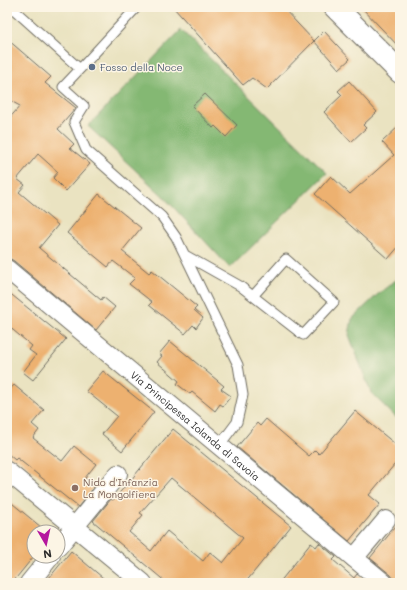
<svg xmlns="http://www.w3.org/2000/svg" width="407" height="590" font-family="Mali,sans-serif">
<style>
.forest{fill:#84b873;stroke:#58724f}
.building{fill:#edb170;fill-rule:evenodd}
.lines{fill:none;stroke-linecap:round;stroke-linejoin:round}
.service-casing{stroke:#6e6b60;stroke-width:11}
.minor-casing{stroke:#6e6b60;stroke-width:20}
.secondary-casing{stroke:#6e6b60;stroke-width:24}
.service{stroke:#fff;stroke-width:9}
.minor{stroke:#fff;stroke-width:18}
.secondary{stroke:#fff;stroke-width:22}
.service-dot{fill:#5c6f8a;stroke:#fcf5e5;stroke-width:1.5}
.education-dot{fill:#8d6e63;stroke:#fcf5e5;stroke-width:1.5}
.labels{text-anchor:middle;dominant-baseline:central;stroke-width:3;stroke-linejoin:round;paint-order:stroke}
.service-label{font-size:10px;fill:#4e5e75;stroke:#fcf5e5;text-anchor:start}
.street-label{font-size:10px;fill:#2b2b2b;stroke:#fcf5e5}
.education-label{font-size:10px;fill:#785e54;stroke:#fcf5e5;text-anchor:start}
</style>
<rect width="100%" height="100%" fill="#fcf5e5"/>
<filter id="ink" filterUnits="userSpaceOnUse"><feTurbulence type="fractalNoise" baseFrequency=".025" numOctaves="2"/><feDisplacementMap in="SourceGraphic" scale="8" xChannelSelector="R" yChannelSelector="G"/><feConvolveMatrix kernelMatrix="1 2 1 2 8 2 1 2 1" color-interpolation-filters="sRGB"/></filter>
<filter id="wash" filterUnits="userSpaceOnUse"><feTurbulence type="fractalNoise" baseFrequency=".012" numOctaves="4" result="noise"/><feDisplacementMap in="SourceGraphic" scale="16" xChannelSelector="R" yChannelSelector="G"/><feGaussianBlur stdDeviation="0.9" result="paint"/><feColorMatrix in="noise" values="0 0 0 0 0 0 0 0 0 0 0 0 0 0 0 0 0 1.4 0 .05"/><feComposite in="paint" operator="in"/></filter>
<g filter="url(#wash)">
<rect width="100%" height="100%" fill="#eae3c1"/>
<!-- forest -->
<path class="forest" d="M181 30 327 173 230 268 162 195 88 126Z
M396 280 400 284V421L371 393 349 335 352 319 378 294Z"/>
<g id="blocks">
<!-- building -->
<path class="building" d="M173 7H282L314 41 324 31 350 59 339 69 314 41 267 89 252 78 243 85Z
M361 7H400V48Z
M7 39 51 77 45 83 76 108 58 129 74 144 70 148 90 164 66 191 53 178 58 172 38 154 17 179 25 185 19 192 58 225 39 248 101 300 103 297 115 307 96 330 14 261 7 257V121L20 106 7 99Z
M349 81 377 112 363 125 366 128 351 142 324 112 342 95 338 91Z
M205 94 237 125 226 137 215 126 213 128 192 106Z
M400 125V245L388 259 315 194 331 176 350 194 394 155 382 142Z
M99 194 141 228 122 251 149 273 152 270 197 307 194 310 203 318 196 328 193 325 185 334 149 305 152 302 129 284 135 278 113 261 108 267 67 233Z
M7 291 66 339 33 380 23 372 36 355 29 350 32 346 7 325Z
M170 341 224 386 221 389 231 396 223 406 220 404 215 411 192 392 190 394 177 384 179 381 157 362 162 356 159 354Z
M103 371 154 412 122 451 102 434 117 416 86 391Z
M14 385 44 410 32 424 39 430 33 438 62 461 74 446 96 464 85 478 95 486 78 507 17 458 15 460 7 453V393Z
M355 411 400 448V458L369 495 380 504 349 541 237 447 257 423 260 426 266 419 309 456 315 450 319 454Z
M173 429 291 526 245 583H167L93 521 111 499 113 500 130 481ZM171 478 243 538 223 563 210 552 203 561 167 531 151 551 129 532 143 515 140 513Z
M7 499 47 532H34V556L12 583H7Z
M400 521V583H394V579L391 575 370 558Z
M311 543 316 547 319 543 336 557 333 560 354 578 357 574 368 583H279Z
M71 551 109 583H45Z"/>
</g>
</g>
<g filter="url(#ink)">
<use href="#blocks" fill-opacity="0" stroke="#6e6b60" stroke-width="1"/>
<g class="lines">
<!-- service casing -->
<g class="service-casing">
<path id="service" d="M11 7 80 69 137 7
M80 69 63 87 84 106 74 122 86 150 162 217 176 237 238 365 243 395 237 422 225 438 218 445
M185 255 240 286 303 335 334 302 286 259 253 296"/>
</g>
<!-- minor casing -->
<g class="minor-casing">
<g id="minor">
<path id="s1" d="M7 269 384 583"/>
<path d="M7 471 143 583"/>
<path d="M58 547 118 474"/>
<path d="M354 558 386 520"/>
<path d="M29 583 51 556"/>
</g>
</g>
<!-- secondary casing -->
<g class="secondary-casing">
<path id="secondary" d="M335 7 400 72"/>
</g>
<!-- service -->
<use href="#service" class="service"/>
<!-- minor -->
<use href="#minor" class="minor"/>
<!-- secondary -->
<use href="#secondary" class="secondary"/>
</g>
</g>
<!-- markers -->
<circle class="service-dot" cx="92" cy="67" r="4"/>
<circle class="education-dot" cx="75" cy="488" r="4"/>
<g class="labels">
<!-- service labels -->
<g class="service-label">
<text x="100" y="67">Fosso della Noce</text>
</g>
<!-- street labels -->
<g class="street-label">
<text stroke="none"><textPath href="#s1" startOffset="245">Via Principessa Iolanda di Savoia</textPath></text>
</g>
<!-- education labels -->
<g class="education-label">
<text x="83" y="482">Nido d'Infanzia<tspan x="83" dy="12">La Mongolfiera</tspan></text>
</g>
</g>
<!-- margin -->
<rect width="407" height="590" fill="none" stroke="#fcf5e5" stroke-width="24"/>
<!-- north arrow -->
<g transform="translate(46 544) rotate(171)"><circle r="19" fill="#fcf5e5" stroke="#a8a49b"/>
<path d="M0-3L7 15L0 10L-7 15Z" fill="#b5179e"/>
<text y="-6" font-size="11" font-weight="bold" text-anchor="middle" fill="#2b2b2b">N</text>
</g>
</svg>
